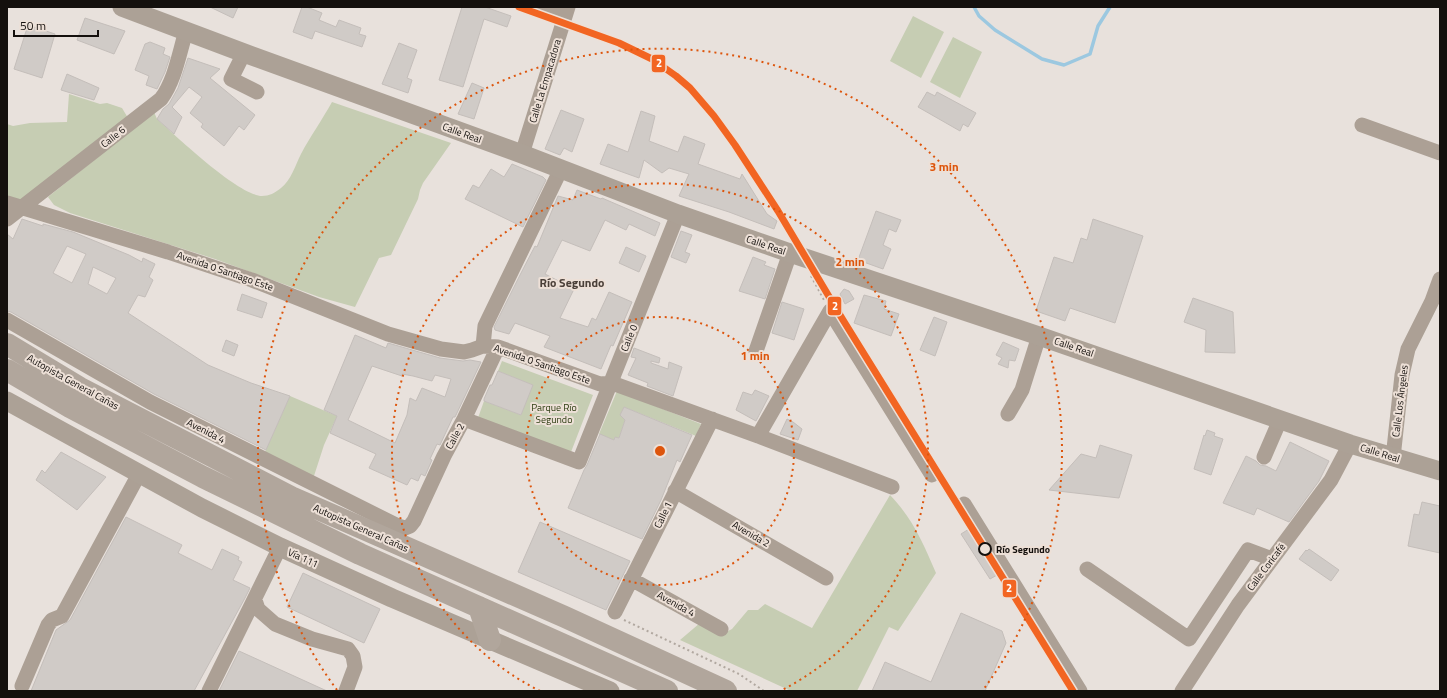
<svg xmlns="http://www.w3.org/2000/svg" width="1447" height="698" font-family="'Titillium Web',sans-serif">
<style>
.green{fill:#c6cdb3}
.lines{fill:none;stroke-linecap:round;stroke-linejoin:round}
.stream{stroke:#9cc8e0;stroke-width:3.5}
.building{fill:#d0cbc7;stroke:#c4beba;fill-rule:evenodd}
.path{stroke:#b1a8a0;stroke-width:2;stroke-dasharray:2 3;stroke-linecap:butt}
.minor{stroke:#aca095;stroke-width:15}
.major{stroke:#aca196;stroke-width:19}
.highway{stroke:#b1a69c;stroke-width:22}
.rail-1-casing{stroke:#ede0d7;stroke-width:10}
.rail-1{stroke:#f26522;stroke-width:7}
.ring{fill:none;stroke:#dd550c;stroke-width:2;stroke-dasharray:2 4}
.stop-dot{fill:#ede0d7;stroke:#14100d;stroke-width:2}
.labels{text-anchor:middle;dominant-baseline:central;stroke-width:4;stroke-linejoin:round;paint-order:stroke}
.street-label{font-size:10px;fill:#14100d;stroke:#ede0d7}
.park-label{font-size:10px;fill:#2c3b10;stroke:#ede0d7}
.stop-label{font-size:10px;font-weight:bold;fill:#14100d;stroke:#ede0d7;text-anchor:start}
.quarter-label{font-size:12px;font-weight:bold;fill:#4b4039;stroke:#ede0d7}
.centre{fill:#dd550c;stroke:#ede0d7;stroke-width:2}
.ring-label{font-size:12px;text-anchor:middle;font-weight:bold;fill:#dd550c;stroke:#ede0d7;stroke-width:4;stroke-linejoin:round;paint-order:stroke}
.line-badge{stroke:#ede0d7;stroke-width:1.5}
.badge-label{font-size:11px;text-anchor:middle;font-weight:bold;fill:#fff}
</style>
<rect width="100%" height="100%" fill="#e8e1dc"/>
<!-- green -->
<path class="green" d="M913 16 944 32 921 78 890 61Z
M953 37 982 52 960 98 930 82Z
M69 94 100 104 107 103 122 108 128 118 26 199 19 200 7 196V124L13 126 30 123 67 122Z
M332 102 451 143 423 183 420 190 418 199 391 255 379 258 355 307 319 297 215 259 70 213 54 205 48 197 154 112 157 119C177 137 238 195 262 196 269 196 275 193 281 188 291 180 295 166 301 154 310 137 322 120 332 102Z
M502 361 593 395 571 452 478 418 484 401 521 415 532 385 498 371Z
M617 391 701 424 696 436 624 407 625 420 619 438 615 437 614 440 599 434Z
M290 396 337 416 324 445 313 479 265 452Z
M890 495C913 519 923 543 936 573L898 631 889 627 857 691H791L680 640 700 623 720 635 732 629 748 610H758L765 604 812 628Z"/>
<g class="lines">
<!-- stream -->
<path class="stream" d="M974 7 979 16 995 30 1042 59 1064 65 1090 54 1098 26 1110 7"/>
</g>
<!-- building -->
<path class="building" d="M210 7H238L233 18Z
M302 7H307L322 13 319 20 336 27 339 20 361 28 359 34 366 36 362 47 315 31 312 39 293 32Z
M462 7H485L511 16 507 27 484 19 463 87 439 80Z
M85 18 125 31 114 54 77 40Z
M28 25 55 34 42 78 14 69Z
M150 42 165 48 163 54 170 57 165 72 157 89 146 85 149 76 135 70 145 44Z
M399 43 417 50 407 78 412 80 408 93 382 84Z
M188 58 220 69 210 78 255 115 244 130 239 126 224 146 201 127 203 124 190 113 202 97 189 87 172 107 182 117 174 134 157 119 163 109 169 104 178 88Z
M67 74 99 88 94 100 61 90Z
M472 83 484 88 474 119 458 114Z
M927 92 935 96 937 92 976 113 968 127 963 124 960 131 918 107Z
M561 110 584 119 572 152 564 148 560 155 545 149Z
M641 111 655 116 649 141 678 152 684 136 705 144 698 164 740 179 742 174 767 214 777 221 774 229 729 212 679 196 689 174 669 168 662 173 644 160 639 178 600 164 608 144 628 152Z
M512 164 543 177 546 180 523 227 465 199 473 185 479 188 491 169 504 177Z
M577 190 601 199 602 198 660 223 655 236 629 224 626 230 605 220 590 251 562 240 545 274 574 289 560 318 588 327 592 318 596 320 609 292 632 302 613 346 611 345 601 369 544 347 550 336 515 323 509 334 495 330 494 327 520 275 535 246 537 247 558 196 573 200Z
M876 211 901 220 896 232 889 229 883 245 891 249 883 269 858 260Z
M22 219 43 226V224L73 232 129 255 142 262 143 258 155 264 149 277 153 280 145 297 138 295 128 313 208 365 251 383 290 396 266 450 154 394 11 312 7 311V234L13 239ZM67 246 86 254 72 283 53 273ZM93 267 116 278 107 294 88 284Z
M1093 219 1143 236 1115 323 1070 308 1065 321 1036 311 1054 257 1073 263 1081 238 1087 240Z
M681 231 692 235 685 252 690 254 686 263 671 257Z
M626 247 646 256 639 272 619 263Z
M753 257 766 262 764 265 775 269 765 299 739 291Z
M844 289 849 291 854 299 845 304 840 294Z
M242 294 267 303 262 318 237 310Z
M864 295 886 301 884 309 899 314 891 336 854 323Z
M1193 298 1233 312 1235 353 1205 352 1206 330 1184 322Z
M782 302 804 309 794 340 772 333Z
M934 317 947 322 935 356 920 350Z
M355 335 386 348 388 343 440 358 463 361 470 360 481 362 456 415 455 417H453L440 445 437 444 430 459 432 460 425 476 421 474 418 481 411 478 407 485 369 468 376 454 330 433 337 416 324 410ZM372 366 402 376V374L413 376 432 381 435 375 451 379 445 397 422 388 416 401 410 398 407 415 395 443 348 420Z
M226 340 238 345 234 356 222 351Z
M1003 342 1019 349 1015 361 1009 360 1008 368 998 364 1002 358 996 355Z
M634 348 660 358 659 363 651 361V363L668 369 669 362 682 367 673 396 647 386 648 383 628 375 636 358 631 357Z
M498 371 533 385 521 415 484 401V399L490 385H492Z
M755 390 769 396 756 421 736 410 743 392 752 395Z
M624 407 692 435 680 462 677 460 661 500 642 539 568 508 584 470 587 465 600 434 614 440 615 437 619 438 625 420 620 415Z
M787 419 793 422 802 429 798 440 780 434Z
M1207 430 1215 433 1214 436 1223 439 1211 475 1194 469 1204 435 1205 436Z
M1290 442 1329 461 1319 481 1289 522 1257 508 1254 515 1223 503 1246 456 1256 461 1260 465 1266 466 1276 471Z
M1100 445 1132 455 1119 498 1049 490 1081 454 1096 458Z
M61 452 106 477 77 510 36 480 42 470 45 473Z
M1422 502 1440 506V553L1408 546 1414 514 1419 515Z
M126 517 182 545 178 553 212 570 222 549 239 557 238 560 242 562 233 580 250 588 245 598 194 691H31L56 630 70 620Z
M540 522 630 561 606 610 518 572Z
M969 529 997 575 990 579 961 534Z
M1309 549 1339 570 1331 581 1299 559 1306 550 1307 551Z
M303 573 380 609 364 643 287 607Z
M961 613 1002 631 1006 643 985 691H872L885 662 931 682Z
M239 651 327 691H219Z"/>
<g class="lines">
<!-- path -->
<path class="path" d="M811 276 824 300
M624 620 739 674 764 691"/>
<!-- minor -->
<path class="minor" d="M538 7 565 15
M244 53 231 79 257 92
M1362 125 1440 153
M522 154 568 7
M7 203 168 252 252 280 388 334 441 349 464 352 472 350 483 346 498 347 600 384 612 383 758 436 892 487
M7 219 161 99C175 80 179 54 186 31
M7 320 150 402 398 526 405 528 410 526 414 521 444 456 464 419 498 347
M483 346 485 326 561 169
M756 351 790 253
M1008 414 1022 390 1039 336
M464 419 579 462 678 214
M758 436 830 311 932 475
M1264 457 1280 420
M1393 458 1402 375 1408 349 1432 301 1440 279
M675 491 826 578
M964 504 1080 691
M1087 569 1189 639 1248 550 1272 559
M631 579 721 629
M255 600 258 609 275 624 312 639 348 649 353 656 355 667 346 691
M615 612 712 419
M22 686 48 625 52 620 62 616 139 474
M209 691 280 547
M1182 691 1238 605 1331 480 1350 444"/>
<!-- major -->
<path class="major" d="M122 7 244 53 522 154 678 214 790 253 1039 336 1350 444 1440 471
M7 401 202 508 280 547 392 598 610 691"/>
<!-- highway -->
<path class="highway" d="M7 344 80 388 291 497 565 617 726 691
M7 370 70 407 203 477 360 554 667 691
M479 607 490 640"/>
<!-- rail-1 casing -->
<g class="rail-1-casing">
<path id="rail-1" d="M519 7 619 43 652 59 676 76 690 88 714 116 735 145 778 211 843 320 1073 691"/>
</g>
<!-- rail-1 -->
<use href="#rail-1" class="rail-1"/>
</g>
<!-- distance rings -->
<g class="ring">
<circle cx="660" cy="451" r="134"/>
<path d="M540 691A268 268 0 1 1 780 691"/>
<path d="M337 690A402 402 0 1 1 983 690"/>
</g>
<!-- markers -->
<circle class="stop-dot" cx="985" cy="549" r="6"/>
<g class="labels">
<!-- street labels -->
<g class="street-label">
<text transform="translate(545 81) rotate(-73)">Calle La Empacadora</text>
<text transform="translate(462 133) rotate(20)">Calle Real</text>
<text transform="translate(113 137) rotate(-38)">Calle 6</text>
<text transform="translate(766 245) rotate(19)">Calle Real</text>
<text transform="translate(225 271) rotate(19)">Avenida 0 Santiago Este</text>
<text transform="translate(629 338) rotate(-68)">Calle 0</text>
<text transform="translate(1074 347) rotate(19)">Calle Real</text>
<text transform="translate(542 364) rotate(19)">Avenida 0 Santiago Este</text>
<text transform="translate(73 382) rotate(29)">Autopista General Cañas</text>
<text transform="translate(1400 401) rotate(-83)">Calle Los Ángeles</text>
<text transform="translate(206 431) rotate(27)">Avenida 4</text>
<text transform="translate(455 436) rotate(-61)">Calle 2</text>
<text transform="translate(1380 453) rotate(17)">Calle Real</text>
<text transform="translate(663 515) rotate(-64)">Calle 1</text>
<text transform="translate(361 528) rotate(24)">Autopista General Cañas</text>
<text transform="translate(751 534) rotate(30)">Avenida 2</text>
<text transform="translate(303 558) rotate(24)">Vía 111</text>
<text transform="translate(1266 567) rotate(-53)">Calle Coricafé</text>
<text transform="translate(676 604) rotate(29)">Avenida 4</text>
</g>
<!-- park labels -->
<g class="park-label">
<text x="554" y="407">Parque Río<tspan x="554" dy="12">Segundo</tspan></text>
</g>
<!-- stop labels -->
<g class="stop-label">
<text x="996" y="549">Río Segundo</text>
</g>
<!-- quarter labels -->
<g class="quarter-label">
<text x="572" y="282">Río Segundo</text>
</g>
</g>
<circle cx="660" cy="451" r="6" class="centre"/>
<g class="ring-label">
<text x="944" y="171">3 min</text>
<text x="850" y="266">2 min</text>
<text x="755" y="360">1 min</text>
</g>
<g class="line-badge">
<rect x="651" y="54" width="15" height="19" rx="4" fill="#f26522"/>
<rect x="827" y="296" width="15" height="20" rx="4" fill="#f26522"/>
<rect x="1002" y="579" width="15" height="19" rx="4" fill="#f26522"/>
</g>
<g class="badge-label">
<text x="659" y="67">2</text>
<text x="835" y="310">2</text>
<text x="1009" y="592">2</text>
</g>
<!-- border -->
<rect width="1447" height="698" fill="none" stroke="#14100d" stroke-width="16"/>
<!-- scale -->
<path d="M14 30v6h84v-6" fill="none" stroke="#14100d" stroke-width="2"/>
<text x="20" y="30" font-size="12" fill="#14100d" stroke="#ede0d7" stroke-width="3" paint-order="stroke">50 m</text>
</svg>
